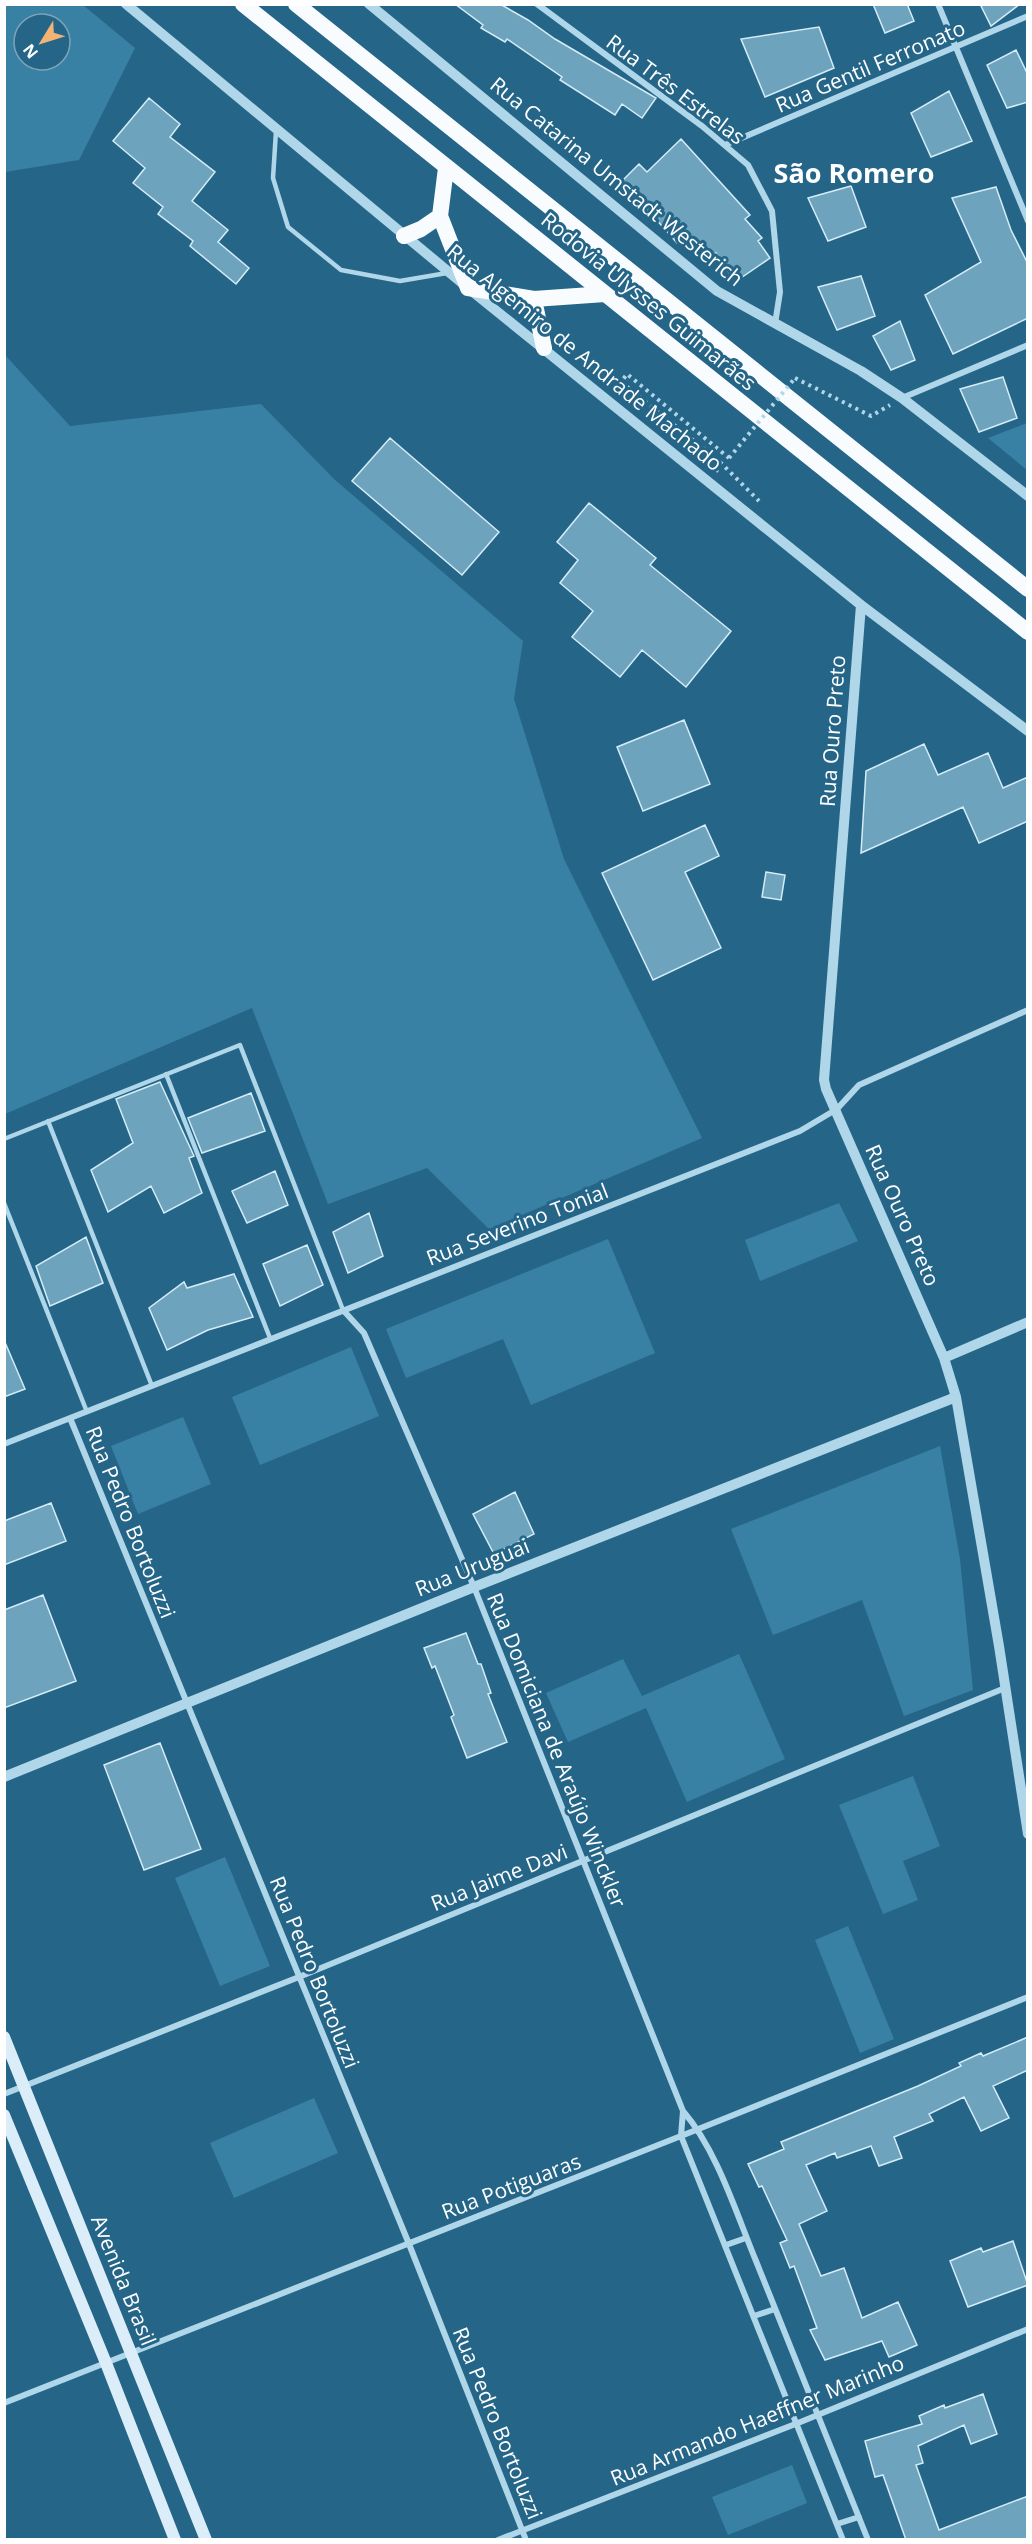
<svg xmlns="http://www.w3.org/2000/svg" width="1032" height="2544" font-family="'Open Sans',sans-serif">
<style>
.green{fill:#3981a4;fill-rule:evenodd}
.building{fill:#6ea3bd;stroke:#d4ecf7;stroke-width:1.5}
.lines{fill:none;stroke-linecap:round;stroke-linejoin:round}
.path{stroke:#b0d6e9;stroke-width:4;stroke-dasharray:3 4.5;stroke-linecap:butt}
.service{stroke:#b0d6e9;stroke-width:4.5}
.minor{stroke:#b0d6e9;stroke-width:6}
.tertiary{stroke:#b0d6e9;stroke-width:10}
.secondary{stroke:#dbedf8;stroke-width:12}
.trunk{stroke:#f9fcfe;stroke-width:16}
.path-bridge{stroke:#b0d6e9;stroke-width:4;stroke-dasharray:3 4.5;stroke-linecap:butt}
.labels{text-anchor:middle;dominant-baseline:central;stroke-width:6;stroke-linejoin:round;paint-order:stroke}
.street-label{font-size:21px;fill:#fff;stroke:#256688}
.district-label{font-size:27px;font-weight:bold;fill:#fff;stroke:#256688}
</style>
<rect width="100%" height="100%" fill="#256688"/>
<!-- green -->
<path class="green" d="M5 4 83 5 135 48 79 160 5 172ZM24 24H60V60H24Z
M5 355 70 426 261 404 334 479 523 641 514 699 564 859 702 1138 489 1229 427 1168 328 1204 252 1008 5 1114Z
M1027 423H1028L1027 470 988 438Z
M839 1203 858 1241 760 1281 745 1240Z
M608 1239 655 1353 531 1405 503 1339 406 1378 386 1329Z
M351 1347 379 1416 260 1465 232 1397Z
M183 1417 211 1484 138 1514 111 1446Z
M940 1446 960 1559 973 1690 904 1716 862 1600 773 1635 731 1529Z
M739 1654 785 1759 687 1802 646 1708 568 1742 546 1693 623 1659 642 1696Z
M913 1776 940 1846 903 1861 918 1900 883 1914 839 1805Z
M225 1857 270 1966 220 1986 175 1878Z
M848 1926 894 2039 860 2053 815 1940Z
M314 2098 338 2153 234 2198 210 2143Z
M792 2465 807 2503 728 2535 712 2497Z"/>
<!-- building -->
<path class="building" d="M455 4H500L528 20 555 39 656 98 642 118 622 104 615 115 560 80 562 77 507 39 505 42 481 28 483 25Z
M873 4H907L914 21 885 33Z
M980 4H1020L991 26Z
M819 27 834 68 765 97 741 39Z
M1016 50 1028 75V102L1007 108 987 65Z
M949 91 972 141 931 157 911 113Z
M149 98 180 124 170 137 215 172 192 201 228 230 218 242 249 268 236 284 190 246 193 241 158 214 163 207 133 183 145 168 113 141Z
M681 139 750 215 745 219 762 238 758 241 770 258 735 282 716 253 710 259 687 233 677 243 622 181 639 164 647 172Z
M851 186 866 227 828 241 808 198Z
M996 187 1011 230 1028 264V318L953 354 925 295 981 262 952 198Z
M861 276 875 316 837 330 818 287Z
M900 321 915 360 891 370 873 336Z
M1003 377 1017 418 979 432 960 389Z
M390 438 499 532 462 575 352 481Z
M589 503 656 558 650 565 731 631 686 687 642 650 620 677 572 637 593 611 560 583 578 560 557 542Z
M684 720 710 784 643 811 617 747Z
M924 744 938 775 988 753 1003 788 1028 777V821L979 843 963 807 861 853 866 771Z
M705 825 719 856 685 872 721 948 653 980 602 873Z
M766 872 785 875 781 900 762 897Z
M160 1082 194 1156 189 1158 202 1193 164 1213 151 1186 108 1212 91 1170 133 1143 116 1099Z
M251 1093 265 1131 202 1153 188 1118Z
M275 1171 288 1205 247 1223 232 1191Z
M369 1213 383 1256 348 1273 333 1232Z
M86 1237 103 1283 50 1306 36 1266Z
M307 1245 323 1285 280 1306 263 1264Z
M234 1274 253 1317 208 1330 167 1350 149 1308 184 1282 187 1288Z
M4 1340 25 1389 4 1397Z
M515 1492 534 1534 494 1554 473 1514Z
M51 1503 66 1541 4 1565V1521Z
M43 1595 76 1681 4 1708V1610Z
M466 1633 478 1664H481L491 1693 488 1694 507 1742 467 1758 451 1717 454 1715 435 1666 432 1668 424 1648Z
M160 1743 201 1849 144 1870 104 1765Z
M1028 2037V2070L993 2086 1009 2118 981 2131 964 2097 929 2114 933 2121 894 2137 902 2158 879 2166 871 2146 837 2158 835 2153 806 2165 827 2211 799 2224 821 2276 844 2268 862 2318 898 2302 917 2345 889 2357 882 2341 825 2360 810 2330 817 2328 794 2266 790 2268 780 2243 787 2240 762 2186 759 2187 748 2164 784 2149 781 2142 918 2086 961 2066 959 2063 981 2053 983 2056Z
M1013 2241 1028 2285 968 2307 950 2261 981 2248 983 2252Z
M983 2394 997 2434 971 2444 964 2425 918 2446 923 2463 916 2465 939 2530 1028 2496V2540H906L883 2475 875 2477 865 2441 922 2424 919 2416 944 2405 945 2408Z"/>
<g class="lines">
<!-- path -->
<path class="path" d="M795 378 871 416 890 405
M720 462 759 501
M716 472 720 462 621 382 627 374 729 458"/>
<!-- service -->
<path class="service" d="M276 131 273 178 288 227 341 270 400 281 447 273
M166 1074 270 1338
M48 1121 152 1386
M4 1139 240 1045 343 1310
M4 1203 87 1412"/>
<!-- minor -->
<path class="minor" d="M537 4 702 126 748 165 772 211 780 292 775 324
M938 4 1028 221
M725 145 1028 16
M902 398 1028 345
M343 1310 364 1333 474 1587 683 2111C717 2150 736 2213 756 2261 794 2354 831 2447 868 2540
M70 1418 409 2244 526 2540
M4 1444 800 1131 837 1109 859 1085 1028 1010
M4 2094 299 1977 1005 1688
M683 2111 681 2136 843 2540
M726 2245 746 2238
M754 2316 775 2309
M4 2403 681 2136 1028 1997
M837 2524 859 2517
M498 2540 798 2423 1028 2329"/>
<!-- tertiary -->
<path class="tertiary" d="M126 4 468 288 861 605 1028 731
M369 4 717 291 861 371 902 398 1028 496
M861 605 824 1080 826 1089 944 1358 956 1397 999 1646 1028 1834
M944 1358 1028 1322
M4 1777 474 1587 956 1397"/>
<!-- secondary -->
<path class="secondary" d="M4 2037 206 2540
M4 2115 106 2363 175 2540"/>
<!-- trunk -->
<path class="trunk" d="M243 4 1028 632
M296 4 1028 589
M446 168 440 216 468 288 534 299 605 294
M404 236 421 229 440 216
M534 299 544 348"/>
<!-- path-bridge -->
<path class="path-bridge" d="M729 458 795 378"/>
</g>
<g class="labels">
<!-- street labels -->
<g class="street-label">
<text transform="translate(870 66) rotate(-23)">Rua Gentil Ferronato</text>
<text transform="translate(676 89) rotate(37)">Rua Três Estrelas</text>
<text transform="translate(617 181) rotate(39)">Rua Catarina Umstadt Westerich</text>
<text transform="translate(649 301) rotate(39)">Rodovia Ulysses Guimarães</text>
<text transform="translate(585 357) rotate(39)">Rua Algemiro de Andrade Machado</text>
<text transform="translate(832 731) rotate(-86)">Rua Ouro Preto</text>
<text transform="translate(903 1215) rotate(66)">Rua Ouro Preto</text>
<text transform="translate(517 1224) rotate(-21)">Rua Severino Tonial</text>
<text transform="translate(131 1522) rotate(68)">Rua Pedro Bortoluzzi</text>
<text transform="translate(472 1567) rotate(-22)">Rua Uruguai</text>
<text transform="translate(557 1750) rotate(68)">Rua Domiciana de Araújo Winckler</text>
<text transform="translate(499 1877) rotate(-22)">Rua Jaime Davi</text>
<text transform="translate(315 1972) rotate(68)">Rua Pedro Bortoluzzi</text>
<text transform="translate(511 2186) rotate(-21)">Rua Potiguaras</text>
<text transform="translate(124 2280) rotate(68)">Avenida Brasil</text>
<text transform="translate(757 2420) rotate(-22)">Rua Armando Haeffner Marinho</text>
<text transform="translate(498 2423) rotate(68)">Rua Pedro Bortoluzzi</text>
</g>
<!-- district labels -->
<g class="district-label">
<text x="854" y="172">São Romero</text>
</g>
</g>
<!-- border -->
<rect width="1032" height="2544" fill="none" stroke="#ffffff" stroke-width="12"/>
<!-- north arrow -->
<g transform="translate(42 42) rotate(232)"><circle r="28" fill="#256688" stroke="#7ca3b8" stroke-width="1.5"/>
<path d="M0-4.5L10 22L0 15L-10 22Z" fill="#f3b374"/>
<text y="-9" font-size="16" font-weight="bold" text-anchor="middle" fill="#ffffff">N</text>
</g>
</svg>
